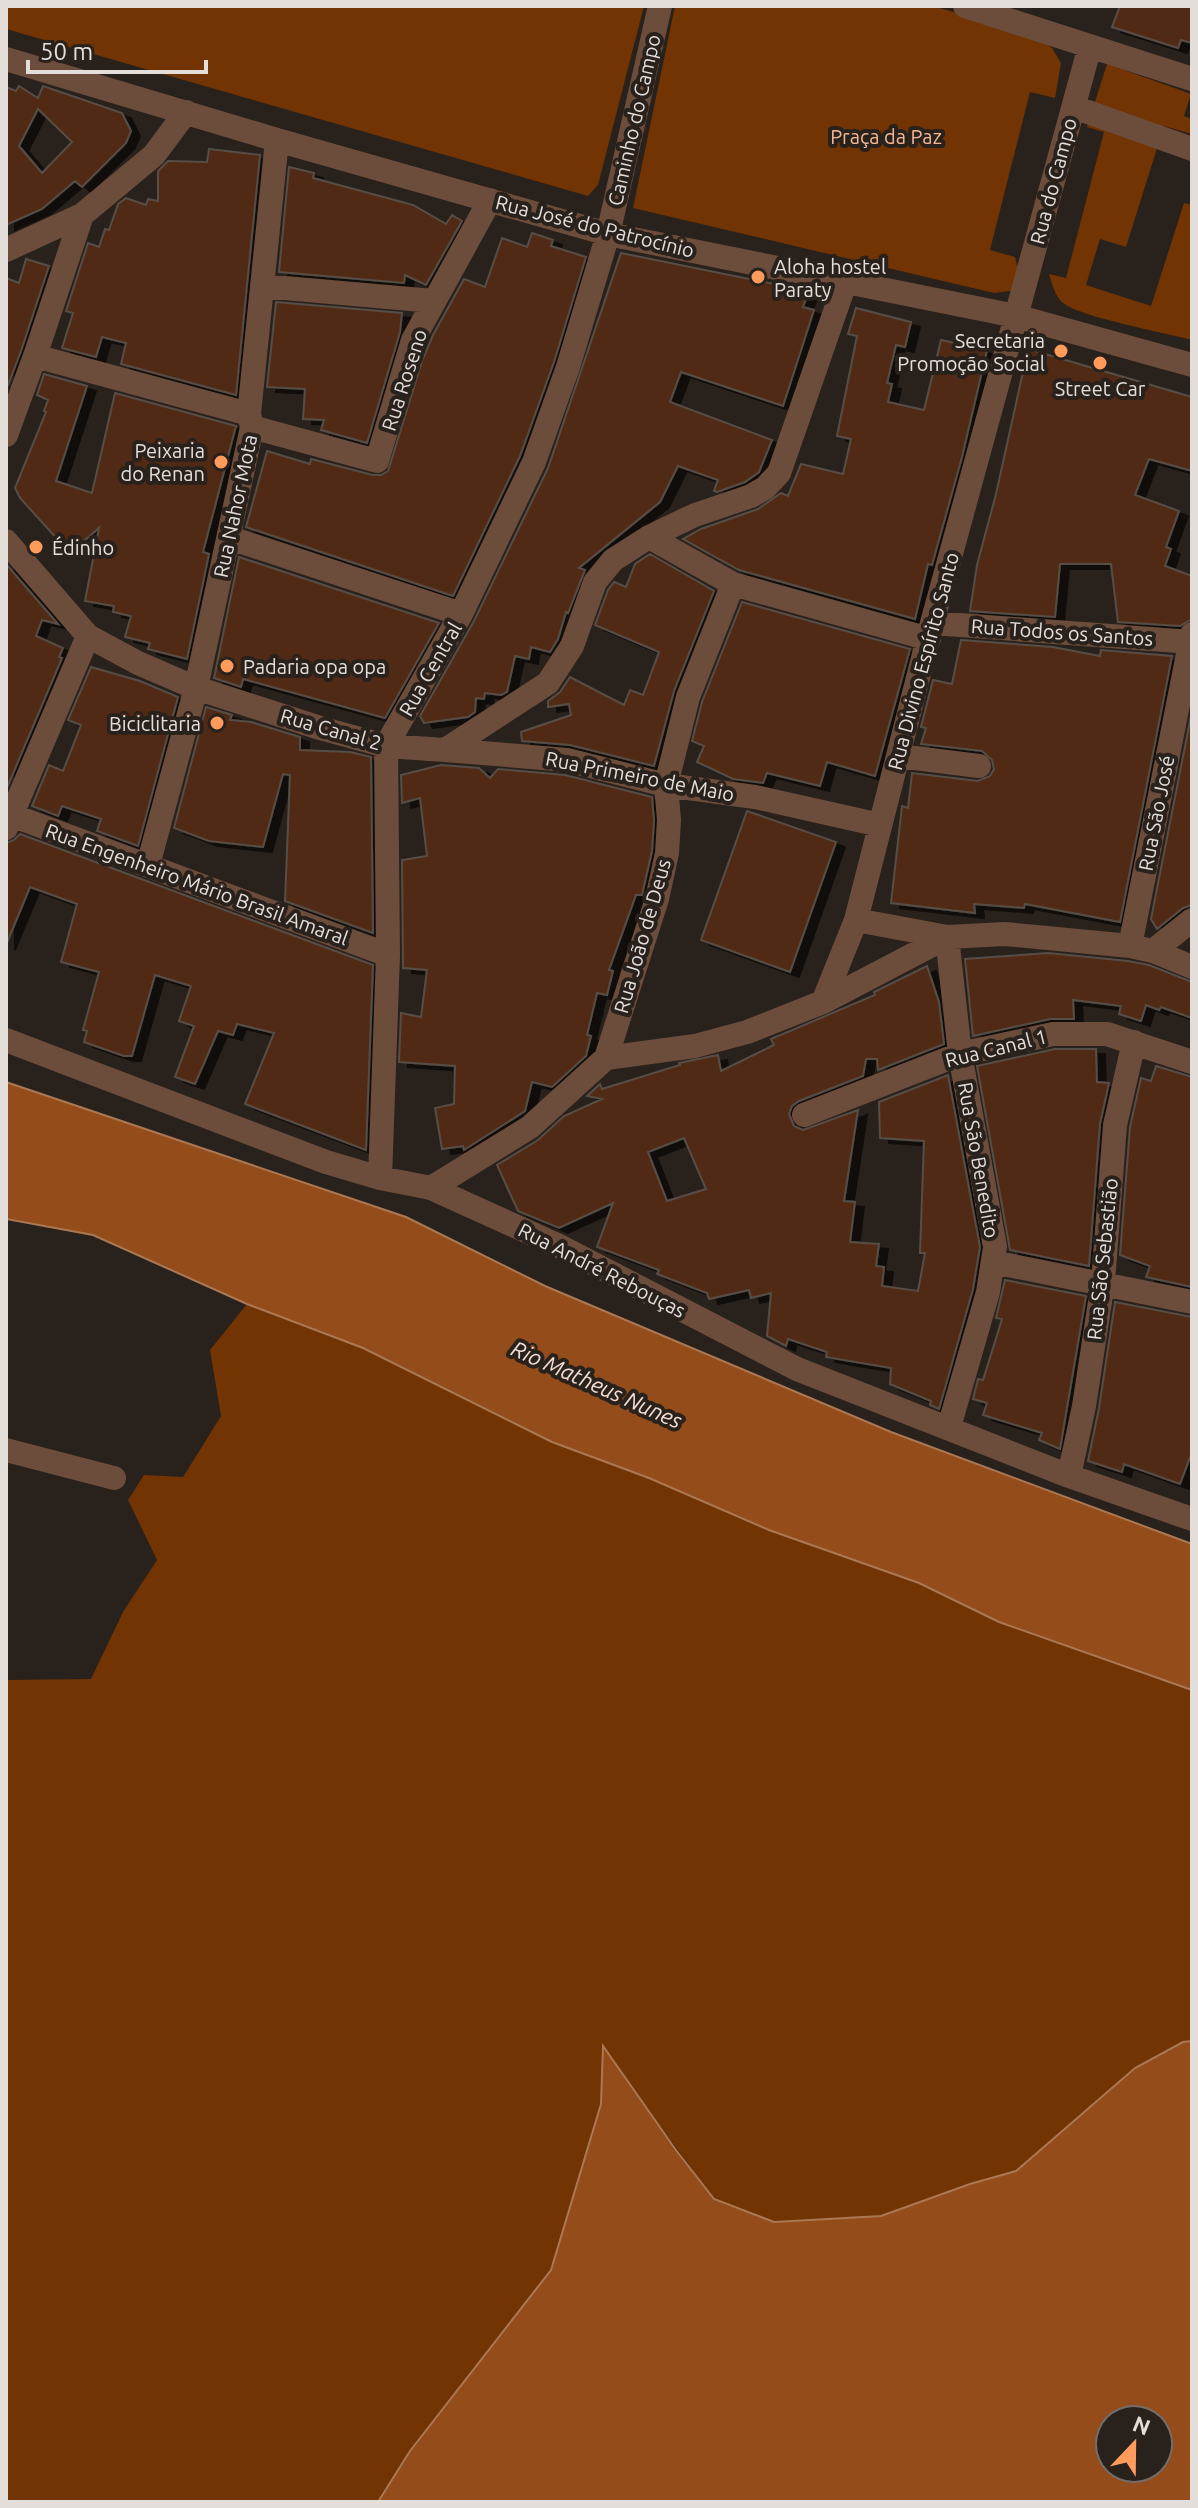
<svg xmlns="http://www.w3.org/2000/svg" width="1198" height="2508" font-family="Ubuntu,sans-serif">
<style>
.green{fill:#713402}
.water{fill:#934c1a;stroke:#ab7854;stroke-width:2;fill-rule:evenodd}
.building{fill:#512b12;stroke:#574d47;stroke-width:2;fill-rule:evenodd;filter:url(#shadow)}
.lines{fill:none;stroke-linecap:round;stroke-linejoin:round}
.minor{stroke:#6c4d3b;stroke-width:24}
.poi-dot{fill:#ff9b5b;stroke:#29211c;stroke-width:3}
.labels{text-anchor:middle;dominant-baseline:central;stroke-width:8;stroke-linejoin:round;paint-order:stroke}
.street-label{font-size:20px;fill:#e4dedb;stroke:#29211c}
.park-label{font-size:20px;fill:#f4b793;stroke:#29211c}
.poi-label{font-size:20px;fill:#e4dedb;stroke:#29211c;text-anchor:start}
.water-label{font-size:22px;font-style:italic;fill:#f3ddd1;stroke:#29211c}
</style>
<defs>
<filter id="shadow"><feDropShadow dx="9" dy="5" stdDeviation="0" flood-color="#0009"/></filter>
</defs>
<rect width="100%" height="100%" fill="#29211c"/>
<!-- green -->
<path class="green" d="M6 6H644L598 185 588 196 6 29Z
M675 6H933L1037 37 1052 48 1061 63 1055 98 1030 92 990 250 1015 257 1019 274 1010 291 994 293 633 208Z
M1116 62 1127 71 1191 94 1184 116 1192 119V134L1164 126 1126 247 1100 239 1086 285 1151 306 1184 203 1192 205V340C1166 333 1080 317 1063 303 1055 296 1052 284 1049 274L1066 278 1104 132 1087 127 1107 64Z
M247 1304 363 1348 552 1442 649 1478 769 1530 919 1583 999 1622 1192 1690V2041L1183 2042 1135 2068 1016 2171 970 2184 881 2216 773 2222 714 2199 603 2048 601 2104 551 2270 410 2451 378 2502H6V1680L91 1679 123 1612 157 1560 128 1500 144 1475 183 1477 221 1416 210 1350Z"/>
<!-- water -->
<path class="water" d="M6 1082 406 1217 545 1286 891 1432 1192 1544V1690L999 1622 919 1583 769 1530 649 1478 552 1442 363 1348 247 1304 93 1235 6 1219Z
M1192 2041V2502H378L410 2451 551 2270 601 2104 603 2046 676 2150 714 2199 774 2222 881 2216 970 2184 1016 2171 1135 2068 1183 2042ZM1110 2420H1158V2468H1110Z"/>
<!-- building -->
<path class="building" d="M1120 6H1192V43L1181 40 1178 48 1112 27Z
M19 86 38 98 43 86 122 113 131 131 126 143 82 187 75 181 42 209 6 225V87L16 91ZM38 109 72 142 42 173 19 146Z
M209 149 260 155 236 395 121 364 126 343 102 337 96 357 62 348 73 313 66 311 88 243 99 247 105 229 109 230 118 204 126 198 146 205 148 199 158 201V171L168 161 207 162Z
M289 167 314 173 313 178 413 205 446 224 452 215 462 221 426 285 405 275 404 283 279 272Z
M532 233 553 240 551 246 586 257 554 362 520 456 453 596 246 527 267 451 310 464 311 459 373 475H381L388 471 422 361 433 335 464 279 485 287 502 238 527 247Z
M621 253 809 291 803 307 814 310 783 406 681 372 670 402 772 440 759 472 745 482 717 492 714 491 718 480 678 466 660 502 579 568 585 570 568 613 566 612 558 639 550 652 531 647 529 659 515 656 507 692 501 695 485 693 484 699 476 698 475 712 468 717 424 723 420 716 474 621 548 468Z
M26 259 49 266 21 351 8 385H6V278L19 283Z
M276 302 402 313 400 332 367 443 321 430 324 420 303 419 305 389 267 387Z
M856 308 911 322 905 347 896 345 887 383 892 384 888 402 924 410 941 340 987 350 962 457 932 565 928 564 915 619 739 570 683 539 701 529 758 509 781 493 788 496 801 464 843 474 851 439 837 436 857 336 848 334Z
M1028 349 1192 397V471L1149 459 1135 495 1179 511 1166 547 1171 549 1165 566 1192 576V619L1180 626 1118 622 1111 564H1060L1055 617 970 611 977 565 996 494Z
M44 374 87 386 56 481 92 493 115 393 236 426 203 552 209 554 187 659 148 649 150 643 125 637 131 616 113 612 114 606 85 601 99 528 70 553 20 498 15 488 46 412 44 411 48 400 37 395Z
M650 554 714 591 674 691 654 766 570 745 522 741 521 732 571 715 569 704 548 707V701L560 692 570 677 624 705 630 690 643 695 659 652 595 625 608 590 614 582 626 587 635 564Z
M239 557 439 623 385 718 243 679 241 687 214 678Z
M6 564 58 624 42 620 36 636 63 648 59 657 62 658 6 790Z
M742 602 910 649 875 776 827 762 820 786 767 773 763 783 733 779 697 762 704 746 692 741 702 702Z
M961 640 1053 647 1100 656 1101 650 1172 656 1120 922 1025 904 1024 908 974 904 975 913 891 903 902 806 908 808 912 773 978 781 990 776 994 769 992 760 982 751 921 744 926 728 921 727 933 680 952 684Z
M91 667 140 681 178 697 138 846 97 831 101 819 62 806 58 816 32 806 49 765 63 771 81 725 68 720Z
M206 707 232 715 230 720 251 722 300 737V750L350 752 371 757 373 933 285 901 290 775 283 774 263 847 209 841 174 828Z
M1192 711V905L1183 908 1157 929 1151 919Z
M441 765 479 768 490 778 498 769 565 775 652 797 654 820 652 851 642 895H636L609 970 613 971 607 995 597 993 587 1035 591 1036 586 1056 552 1087 532 1082 525 1111 464 1150 463 1146 442 1149 435 1108 454 1104 455 1066 399 1062 401 1013 421 1017 427 970 403 968 402 860 427 856 420 798 402 803 401 775Z
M747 811 836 842 790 972 701 940Z
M20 834 373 965 366 1150 245 1104 274 1033 237 1024 233 1035 218 1031 195 1084 175 1077 194 1026 179 1021 191 986 155 975 132 1056H124L84 1042 87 1031 83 1030 99 972 61 962 77 904 30 887 6 945V843L14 840Z
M1048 953 1128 961 1149 965 1192 982V1018L1161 1007 1159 1010 1146 1005 1141 1021 1119 1014 1121 1006 1073 1000 1074 1019H1050L973 1036 965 959Z
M927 966 939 1002 944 1044 878 1070 877 1059H866L863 1076 799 1101 792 1106 789 1114 794 1126 803 1130 858 1110 844 1201 855 1202 850 1242 879 1244 876 1266 884 1267 882 1286 918 1291 925 1253H920L924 1141 880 1138 879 1102 948 1075 980 1247 973 1289 939 1409 930 1405 931 1401 890 1384 891 1368 826 1357 827 1352 788 1339 786 1346 767 1336 771 1293 751 1298 749 1290 709 1299 707 1293 657 1274 659 1270 597 1247 613 1203 559 1228 518 1211 497 1165 538 1140 564 1116 602 1099 587 1096 600 1084 602 1089 680 1065 679 1063 718 1055 721 1071 774 1045 771 1039 875 995 874 992ZM684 1138 706 1189 667 1201 648 1152Z
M1055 1049H1096L1097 1082 1109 1083 1100 1124 1089 1266 1010 1250 977 1066Z
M1156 1066 1192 1077V1287L1146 1277 1150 1266 1120 1255 1130 1127 1141 1078 1151 1081Z
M1005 1280 1086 1296 1060 1449 1039 1440 1042 1433 983 1415 987 1403 973 1399 978 1379 983 1380 1002 1319 996 1318Z
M1115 1302 1192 1317V1452L1180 1484 1124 1464 1122 1472 1088 1461 1099 1408Z"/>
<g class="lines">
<!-- minor -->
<path class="minor" d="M965 6 1192 79
M6 59 277 140 608 234 1016 316 1192 365
M1074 107 1192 149
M6 250 82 215 154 155 186 112
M262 286 433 301
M35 356 249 414
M252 427 377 461 413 340 490 200
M6 435 35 356 82 215
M649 537 733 584 929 639
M230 538 461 614
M6 541 88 636 138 663 196 688 320 728 386 746 445 750 548 683 572 646 595 582 613 560 649 537 695 515 751 496 765 488 779 473 845 283
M932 623 1192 642
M445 750 567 760 666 785 755 797 880 825
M899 756 979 766
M6 813 388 955
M6 828 88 636
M148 865 196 688 252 427 249 414 277 140
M856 920 947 937 960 1054 995 1247 988 1292 949 1427
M1130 946 1192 634
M1153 951 1192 920
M823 1002 856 920 932 623 1090 46
M6 1040 326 1162 380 1178 431 1188 557 1245 797 1369 1069 1476 1192 1519
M606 1058 657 899 667 853 669 820 666 785 688 697 733 584
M804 1115 960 1054 1053 1034H1107L1192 1062
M380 1178 388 955 386 746 461 614 534 462 568 367 608 234 660 6
M431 1188 530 1127 606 1058 695 1046 747 1032 823 1002 947 937 1005 934 1130 946 1153 951 1192 967
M993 1262 1192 1302
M6 1450 114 1478
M1069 1476 1084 1406 1103 1282 1115 1125 1134 1042"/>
</g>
<!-- markers -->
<g class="poi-dot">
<circle cx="758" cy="277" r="8"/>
<circle cx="1061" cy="351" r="8"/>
<circle cx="1100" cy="363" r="8"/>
<circle cx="221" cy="462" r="8"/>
<circle cx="36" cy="547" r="8"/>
<circle cx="227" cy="666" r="8"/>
<circle cx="217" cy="723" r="8"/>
</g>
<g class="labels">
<!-- street labels -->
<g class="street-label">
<text transform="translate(634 120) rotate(-77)">Caminho do Campo</text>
<text transform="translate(1053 181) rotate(-75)">Rua do Campo</text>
<text transform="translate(595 226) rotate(14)">Rua José do Patrocínio</text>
<text transform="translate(404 380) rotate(-72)">Rua Roseno</text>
<text transform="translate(235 506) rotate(-78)">Rua Nahor Mota</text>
<text transform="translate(1062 632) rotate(4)">Rua Todos os Santos</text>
<text transform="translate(923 661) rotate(-75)">Rua Divino Espírito Santo</text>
<text transform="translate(430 669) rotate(-60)">Rua Central</text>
<text transform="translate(331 729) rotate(16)">Rua Canal 2</text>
<text transform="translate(640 776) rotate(11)">Rua Primeiro de Maio</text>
<text transform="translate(1156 813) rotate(-79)">Rua São José</text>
<text transform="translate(197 884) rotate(20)">Rua Engenheiro Mário Brasil Amaral</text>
<text transform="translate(642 936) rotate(-74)">Rua João de Deus</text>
<text transform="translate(996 1048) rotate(-14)">Rua Canal 1</text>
<text transform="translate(979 1160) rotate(80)">Rua São Benedito</text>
<text transform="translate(1102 1259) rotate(-84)">Rua São Sebastião</text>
<text transform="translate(602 1270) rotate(27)">Rua André Rebouças</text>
</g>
<!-- park labels -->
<g class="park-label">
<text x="886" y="136">Praça da Paz</text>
</g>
<!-- poi labels -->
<g class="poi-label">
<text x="774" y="266">Aloha hostel<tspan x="774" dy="23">Paraty</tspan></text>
<text x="1045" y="340" text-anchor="end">Secretaria<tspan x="1045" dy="23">Promoção Social</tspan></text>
<text x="1100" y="388" text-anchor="middle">Street Car</text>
<text x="205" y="450" text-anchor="end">Peixaria<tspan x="205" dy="23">do Renan</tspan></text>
<text x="52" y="547">Édinho</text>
<text x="243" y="666">Padaria opa opa</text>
<text x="201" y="723" text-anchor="end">Biciclitaria</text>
</g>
<!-- water labels -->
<g class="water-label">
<text transform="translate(597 1384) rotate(24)">Rio Matheus Nunes</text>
</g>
</g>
<!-- border -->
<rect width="1198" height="2508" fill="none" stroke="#e4dedb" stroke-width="16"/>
<!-- north arrow -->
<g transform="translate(1134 2444) rotate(22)"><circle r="38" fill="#29211c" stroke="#746d68" stroke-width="2"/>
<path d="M0-6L14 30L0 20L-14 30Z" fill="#ff9b5b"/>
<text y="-12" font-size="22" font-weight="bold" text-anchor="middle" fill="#e4dedb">N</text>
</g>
<!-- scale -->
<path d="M28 60v12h178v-12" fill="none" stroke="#e4dedb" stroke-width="4"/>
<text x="40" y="60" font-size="24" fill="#e4dedb" stroke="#29211c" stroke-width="6" paint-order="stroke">50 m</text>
</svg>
